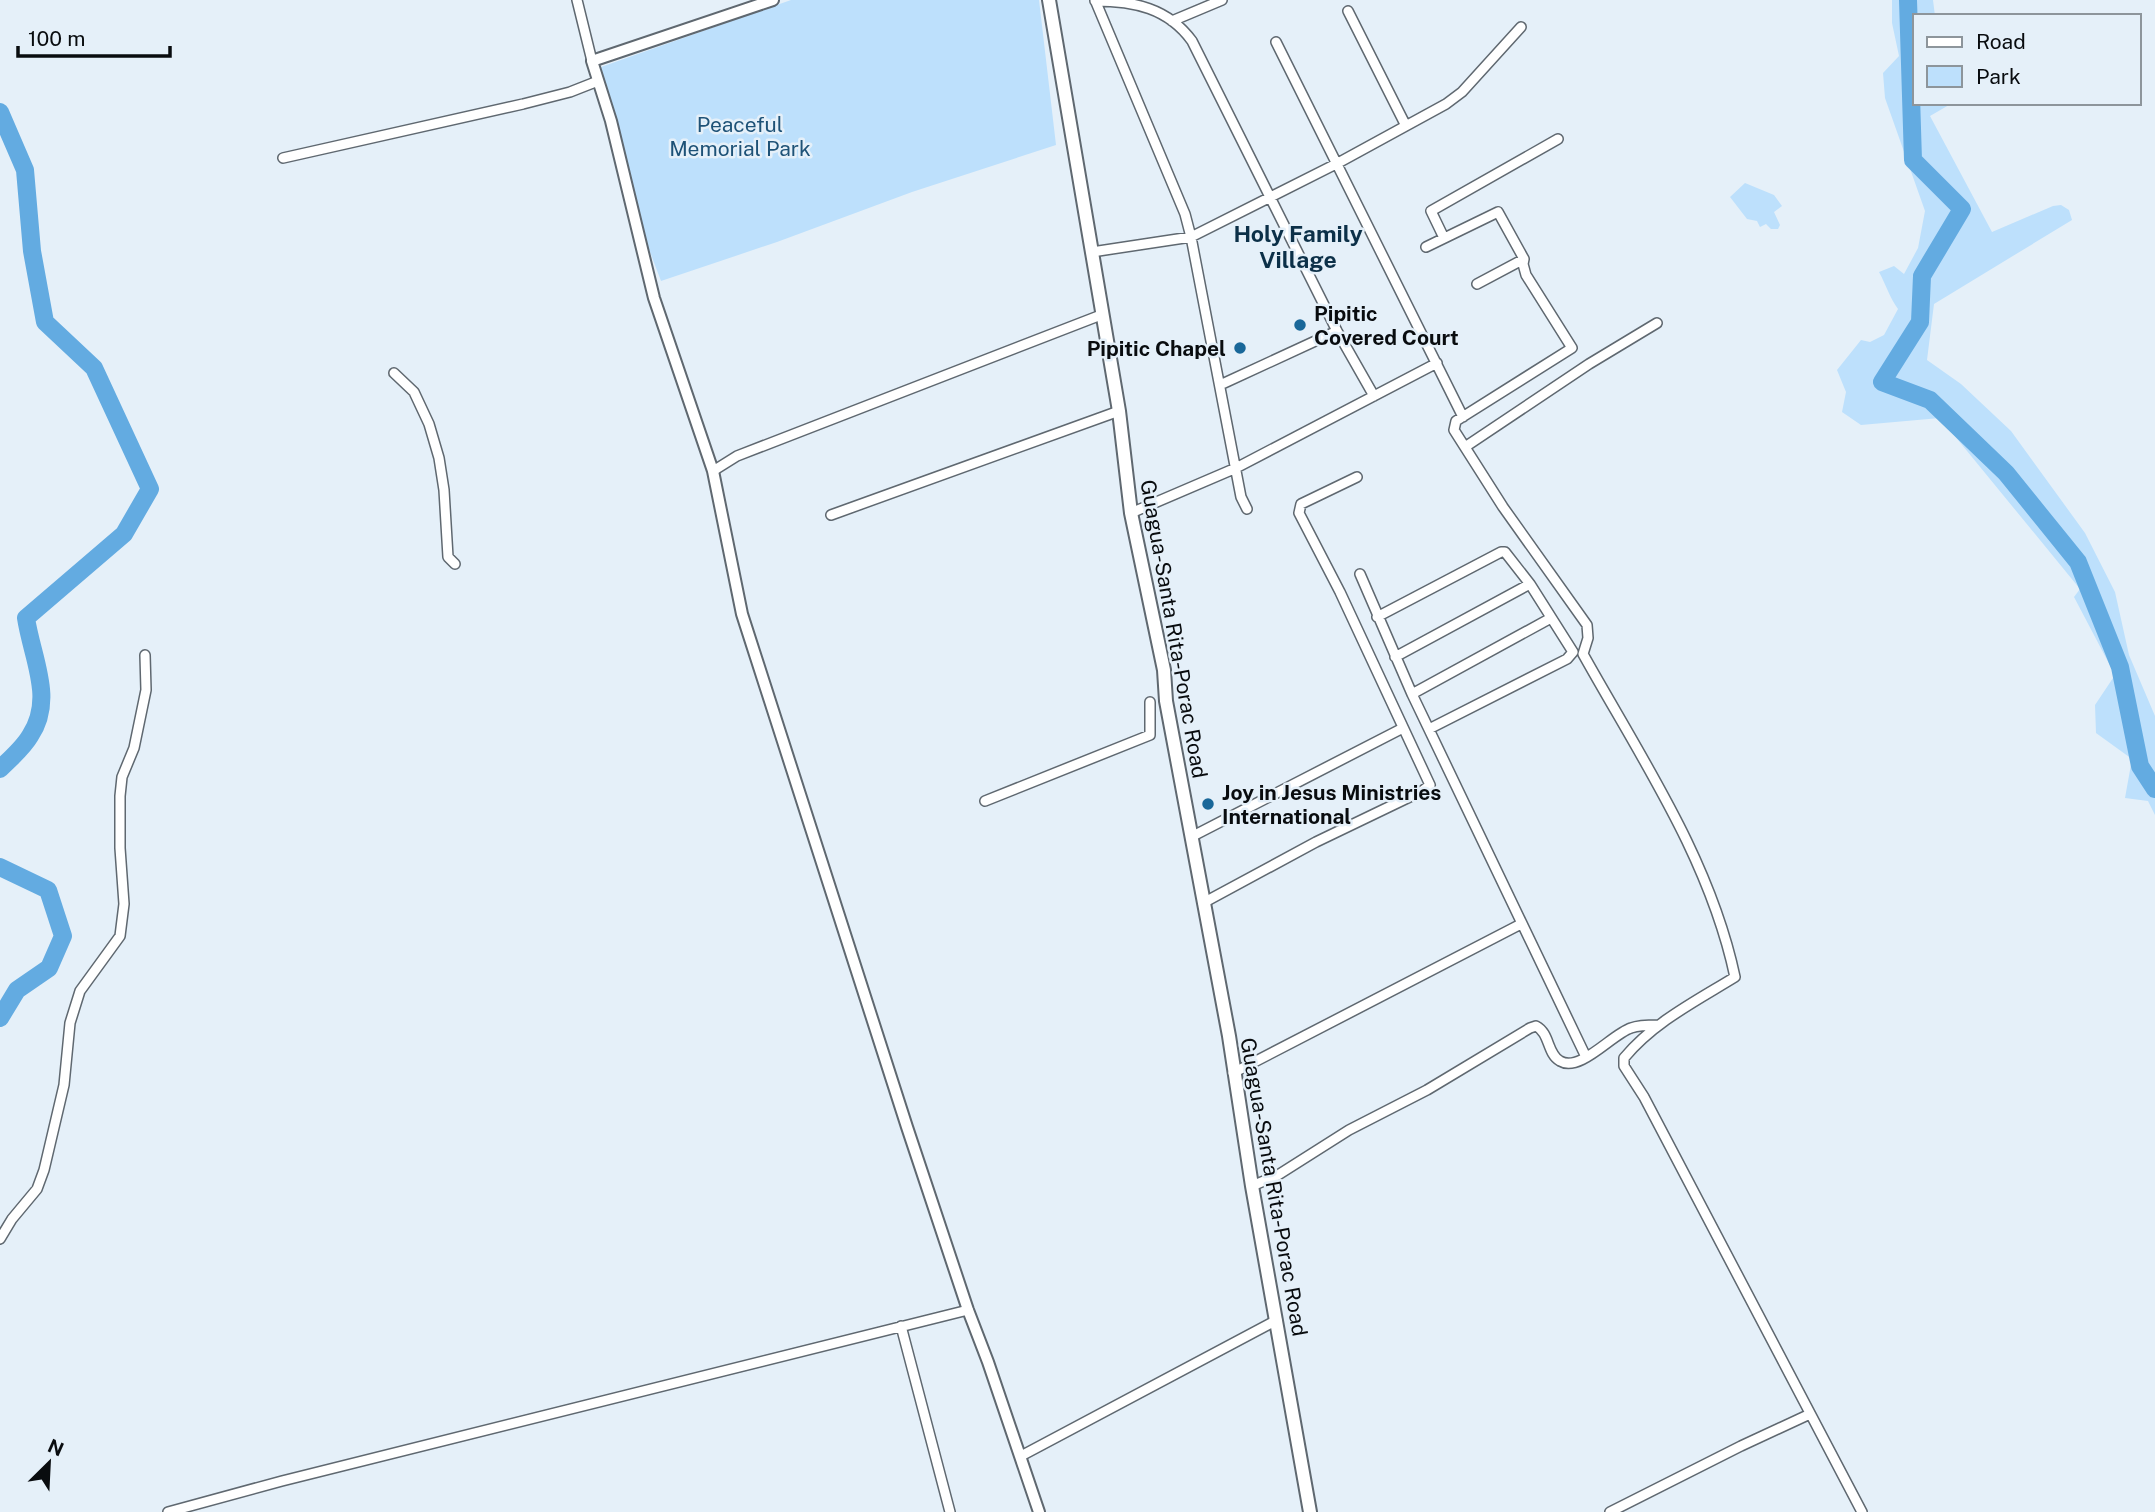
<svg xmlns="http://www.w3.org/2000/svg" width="2155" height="1512" font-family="'Public Sans',sans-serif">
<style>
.green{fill:#bde0fc}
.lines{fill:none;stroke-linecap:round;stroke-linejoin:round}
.river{stroke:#63abe1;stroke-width:18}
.minor-casing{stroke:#5f6870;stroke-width:12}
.tertiary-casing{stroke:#5f6870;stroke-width:14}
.secondary-casing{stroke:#5f6870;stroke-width:16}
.minor{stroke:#fff;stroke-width:9}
.tertiary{stroke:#fff;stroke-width:10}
.secondary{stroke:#fff;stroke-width:12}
.poi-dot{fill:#196799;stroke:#e5f0f9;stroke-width:2.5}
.labels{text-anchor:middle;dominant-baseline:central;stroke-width:5;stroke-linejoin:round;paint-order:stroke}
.park-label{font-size:21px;fill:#1e5277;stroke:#e5f0f9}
.poi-label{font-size:21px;font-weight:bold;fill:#090c0f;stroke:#e5f0f9;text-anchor:start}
.street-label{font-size:21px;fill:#090c0f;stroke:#e5f0f9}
.neighbourhood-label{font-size:23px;font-weight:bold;fill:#0c3048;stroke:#e5f0f9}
</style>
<rect width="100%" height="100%" fill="#e5f0f9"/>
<!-- green -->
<path class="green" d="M791 0H1039L1056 145 912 192 777 242 661 281 647 244 601 67Z
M1892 0H1933L1935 16H1915V103H1963L1949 105 1930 116 1992 232 2053 206 2061 205 2069 210 2072 220 1934 304 1927 360 1961 384 2011 431 2085 533 2115 592 2129 655 2155 716V815L2148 801 2125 798 2132 759 2096 733 2095 705 2115 675 2074 597 2080 589 1940 418 1861 425 1842 412 1846 392 1837 370 1861 340 1870 342 1884 335 1898 309C1890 298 1886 285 1879 272L1894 266 1904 274 1918 248 1925 211 1885 98 1883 73 1899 56 1892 23Z
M1745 183 1774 195 1782 206 1774 212 1780 225 1778 229H1771L1766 224 1760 227 1757 221 1747 219 1730 197Z"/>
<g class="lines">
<!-- river -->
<path class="river" d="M1908 0 1913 160 1962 209 1922 276 1920 322 1882 382 1930 400 2006 473 2078 562 2120 667 2140 766 2155 789
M0 112 25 170 32 251 45 322 94 368 150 489 124 534 26 618C32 658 55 699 30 736 23 748 10 759 0 769
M0 867 48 890 63 936 49 968 17 990 0 1018"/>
<!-- minor casing -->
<g class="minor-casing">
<path id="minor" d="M577 0 592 61
M1095 0 1185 214 1191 237 1241 497 1247 509
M1095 1C1134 1 1168 8 1192 41L1337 331 1374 396
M1348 11 1406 126
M1172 21 1222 0
M1276 42 1463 417
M283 158 523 104 570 92 598 81
M1444 238 1431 211 1558 139
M1426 247 1498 212 1524 259 1523 264 1526 275 1572 348 1456 421 1454 430 1503 507 1587 625 1588 638 1583 654C1641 758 1710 859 1735 977 1696 1001 1654 1022 1624 1058V1066L1644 1097 1862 1512
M1092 252 1191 237 1338 163 1446 104 1462 92 1521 27
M1477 284 1524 259
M394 373 414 392 429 424 439 458 444 490 448 557 455 564
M1220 385 1337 331
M1465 447 1589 364 1657 323
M713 471 737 456 1101 315
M1131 513 1236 468 1437 363
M831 515 1119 411
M1360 574 1412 694 1586 1057
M1377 617 1501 552H1505L1530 584 1573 652 1567 659 1429 729
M1395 657 1530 584
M1412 694 1551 618
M985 801 1150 735V702
M1191 837 1403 728
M1203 903 1316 842 1422 791 1430 785 1340 592 1299 513 1301 504 1357 477
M1233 1073 1521 924
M1252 1186 1278 1175 1349 1130 1427 1090 1530 1028 1536 1026C1550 1033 1547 1054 1560 1061 1580 1073 1612 1034 1631 1028 1639 1025 1650 1025 1658 1025
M0 1239 12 1219 37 1189 44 1170 64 1085 70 1023 80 991 120 936 124 904 120 848V796L122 777 134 748 146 690 145 655
M901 1326 950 1512
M1021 1456 1277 1320
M168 1512 282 1481 968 1310
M1610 1512 1741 1446 1810 1414"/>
</g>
<!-- tertiary casing -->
<g class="tertiary-casing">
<path id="tertiary" d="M773 0 592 61 611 121 654 298 713 471 742 614 907 1127 968 1310 988 1362 1039 1512"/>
</g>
<!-- secondary casing -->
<g class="secondary-casing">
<path id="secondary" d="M1049 0 1119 411 1131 513 1164 670 1166 701 1229 1036 1252 1186 1310 1512"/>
</g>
<!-- minor -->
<use href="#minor" class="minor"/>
<!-- tertiary -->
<use href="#tertiary" class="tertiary"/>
<!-- secondary -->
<use href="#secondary" class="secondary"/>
</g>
<!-- markers -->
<g class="poi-dot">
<circle cx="1300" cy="325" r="7"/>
<circle cx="1240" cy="348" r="7"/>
<circle cx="1208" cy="804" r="7"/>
</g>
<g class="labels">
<!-- park labels -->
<g class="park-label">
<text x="740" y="124">Peaceful<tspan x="740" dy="24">Memorial Park</tspan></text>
</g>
<!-- poi labels -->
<g class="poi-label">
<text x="1314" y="313">Pipitic<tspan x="1314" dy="24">Covered Court</tspan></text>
<text x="1226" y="348" text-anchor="end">Pipitic Chapel</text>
<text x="1222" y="792">Joy in Jesus Ministries<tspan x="1222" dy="24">International</tspan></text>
</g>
<!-- street labels -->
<g class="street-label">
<text transform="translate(1174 629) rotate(80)">Guagua-Santa Rita-Porac Road</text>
<text transform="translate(1274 1187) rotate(80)">Guagua-Santa Rita-Porac Road</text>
</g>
<!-- neighbourhood labels -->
<g class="neighbourhood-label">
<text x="1298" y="233">Holy Family<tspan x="1298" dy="26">Village</tspan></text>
</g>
</g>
<!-- legend -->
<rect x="1913" y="14" width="228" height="91" fill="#e5f0f9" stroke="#8d959b" stroke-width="2"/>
<rect x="1927" y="37" width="35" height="10" fill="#ffffff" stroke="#8d959b" stroke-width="2"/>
<text x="1976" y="49" font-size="21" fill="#090c0f">Road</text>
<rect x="1927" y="66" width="35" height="21" fill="#bde0fc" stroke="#8d959b" stroke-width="2"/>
<text x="1976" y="84" font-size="21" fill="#090c0f">Park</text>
<!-- north arrow -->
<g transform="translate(49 1463) rotate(24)" stroke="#e5f0f9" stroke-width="5" paint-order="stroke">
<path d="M0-5L12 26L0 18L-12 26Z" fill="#090c0f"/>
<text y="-10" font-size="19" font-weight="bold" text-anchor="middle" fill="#090c0f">N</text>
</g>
<!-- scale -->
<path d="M18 46v10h152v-10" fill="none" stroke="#090c0f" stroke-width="3.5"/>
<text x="28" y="46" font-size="21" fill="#090c0f" stroke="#e5f0f9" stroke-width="5" paint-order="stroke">100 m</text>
</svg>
